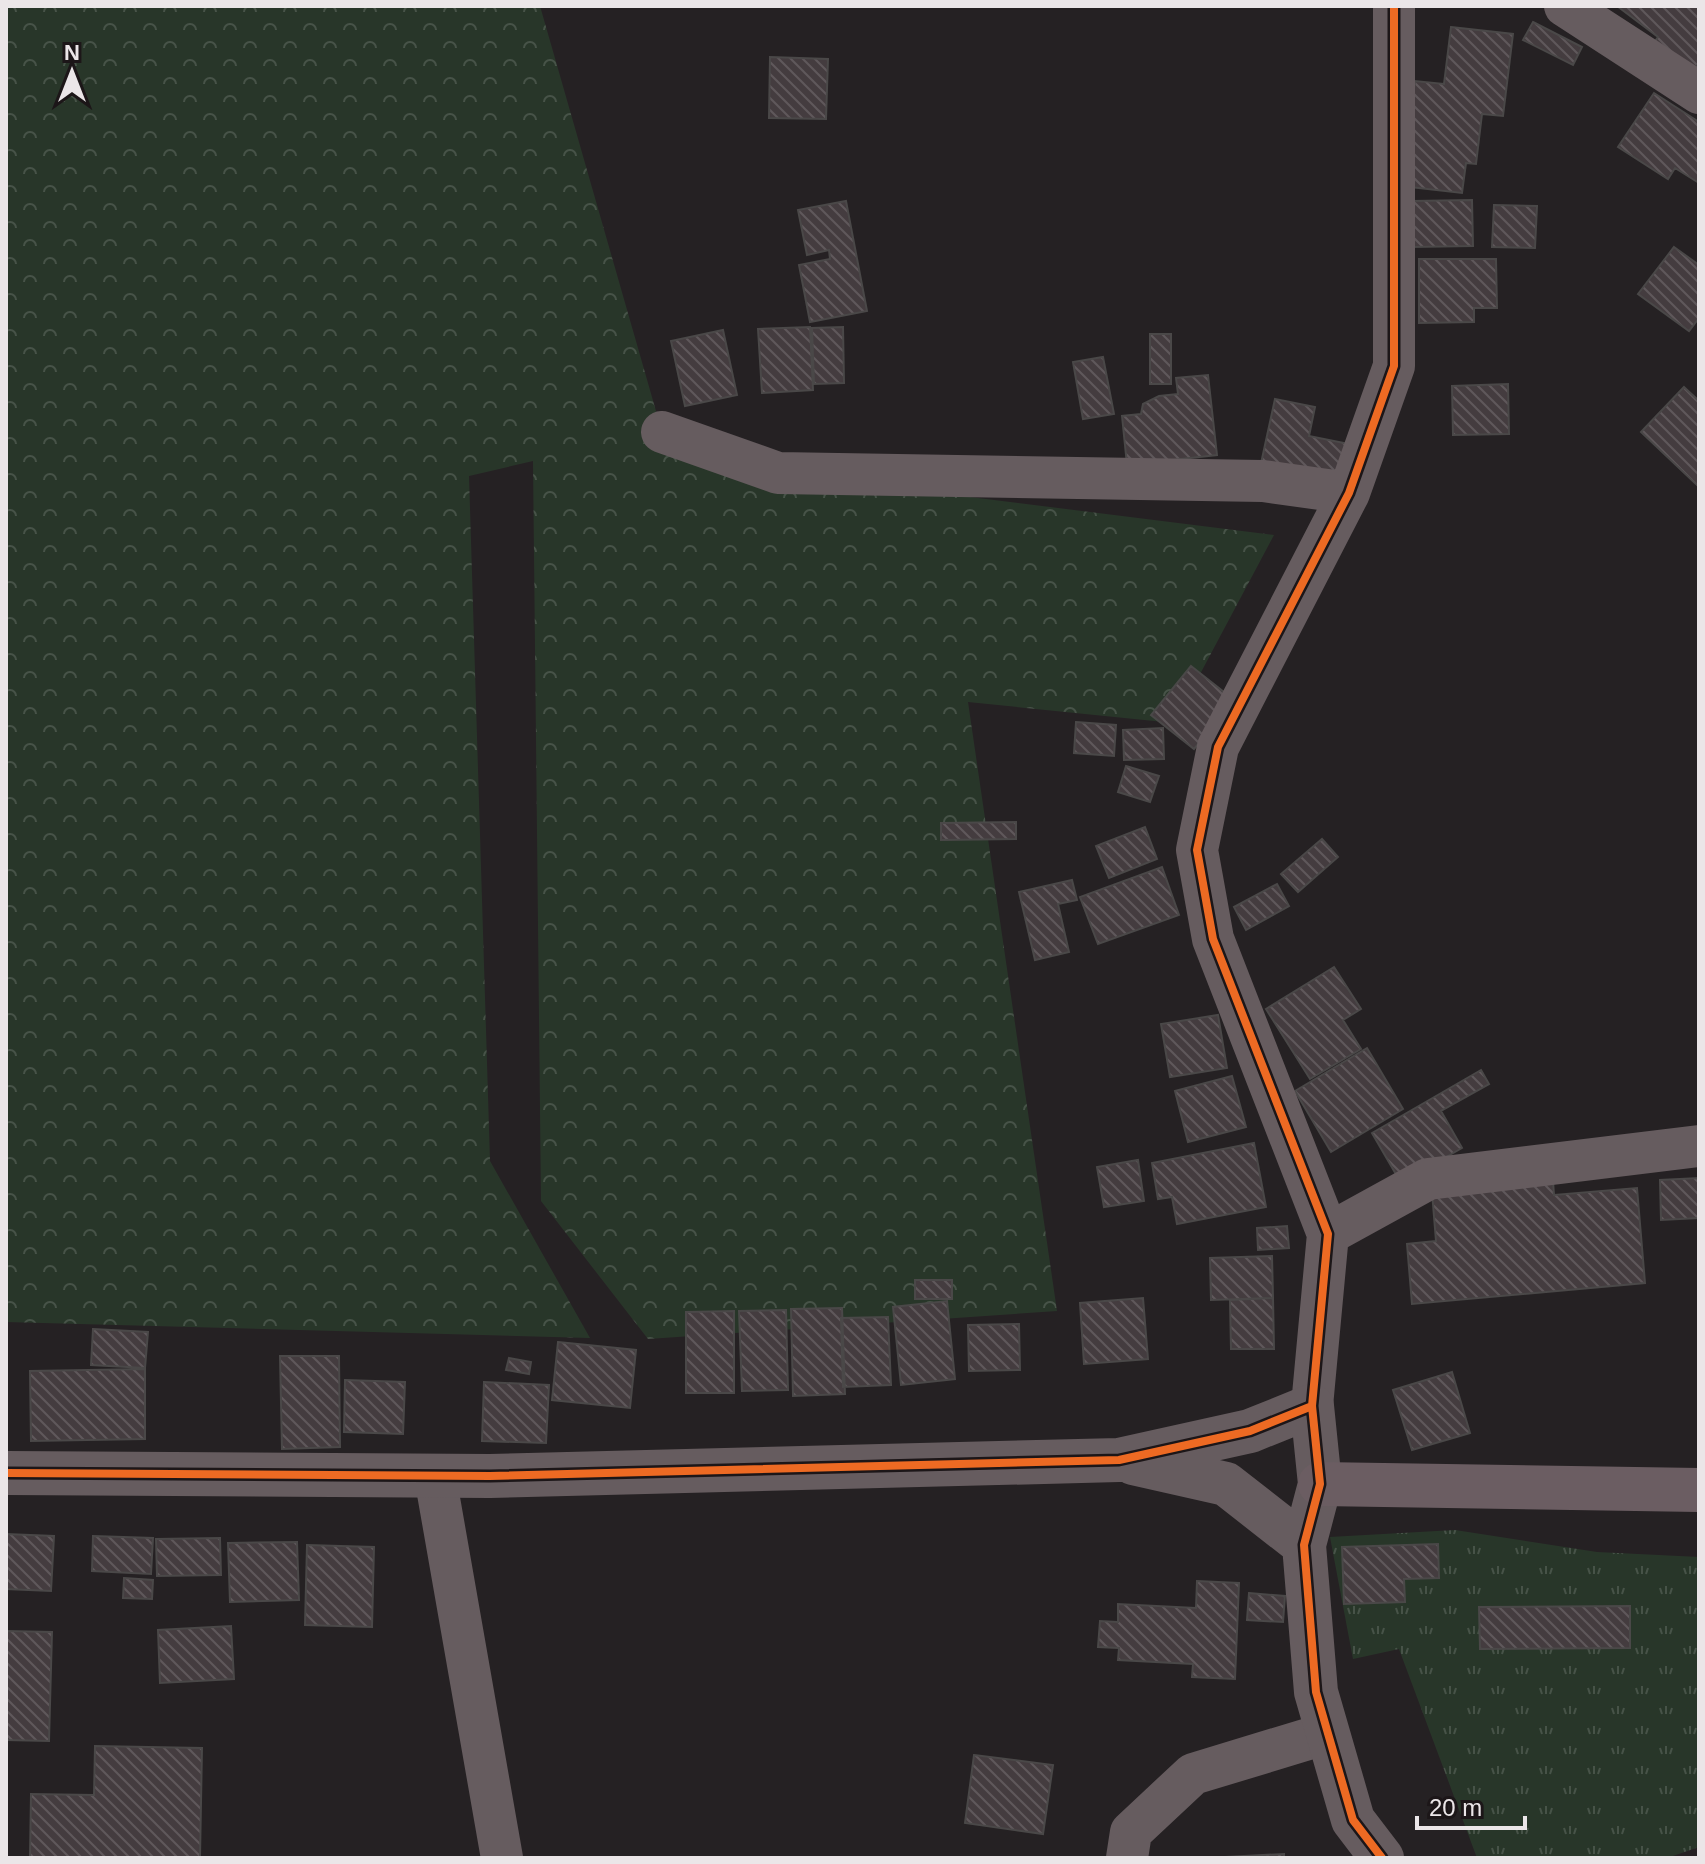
<svg xmlns="http://www.w3.org/2000/svg" width="1705" height="1864" font-family="Helvetica,sans-serif">
<style>
.grass{fill:url(#grass-tufts)}
.forest{fill:url(#forest-crowns)}
.building{fill:url(#building-back-hatch);stroke:#4a4848;stroke-width:2}
.lines{fill:none;stroke-linecap:round;stroke-linejoin:round}
.minor{stroke:#665c5f;stroke-width:42}
.tertiary{stroke:#665c5f;stroke-width:44}
.secondary{stroke:#6b5d62;stroke-width:44}
.cycleway-casing{stroke:#1c1618;stroke-width:13}
.cycleway{stroke:#ed6a23;stroke-width:8}
</style>
<defs>
<pattern id="grass-tufts" width="24" height="20" patternUnits="userSpaceOnUse" patternTransform="scale(2)"><rect width="24" height="20" fill="#283629"/><path d="M3 7l-1-3M5 7V3M7 7l1-3M15 17l-1-3M17 17v-4M19 17l1-3" fill="none" stroke="#475348"/></pattern>
<pattern id="forest-crowns" width="20" height="18" patternUnits="userSpaceOnUse" patternTransform="scale(2)"><rect width="20" height="18" fill="#283629"/><path d="M2 6a3 3 0 1 1 6 0M12 15a3 3 0 1 1 6 0" fill="none" stroke="#475348"/></pattern>
<pattern id="building-back-hatch" width="6" height="6" patternUnits="userSpaceOnUse" patternTransform="scale(2)"><rect width="6" height="6" fill="#443c3f"/><path d="M-1 5l2 2M0 0l6 6M5-1l2 2" fill="none" stroke="#5f585b"/></pattern>
</defs>
<rect width="100%" height="100%" fill="#252123"/>
<!-- grass -->
<path class="grass" d="M1455 1530 1597 1552 1699 1557V1847L1667 1858H1477L1399 1649 1353 1659 1330 1537Z"/>
<!-- forest -->
<path class="forest" d="M6 6H540L662 432 778 473 1274 535 1174 723 968 702 1057 1311 648 1339 541 1201 533 461 469 476 490 1161 590 1338 6 1322Z"/>
<!-- building -->
<path class="building" d="M1617 6H1699V63L1691 73 1653 44 1658 37Z
M1533 22 1582 47 1573 65 1523 40Z
M1451 27 1513 34 1503 116 1482 114 1476 164 1466 163 1462 193 1402 186 1415 81 1444 84Z
M770 57 828 59 826 119 769 118Z
M1654 93 1699 122V183L1675 168 1668 179 1618 147Z
M1472 200 1473 246 1413 247 1412 201Z
M846 201 867 311 810 322 799 265 830 259 829 250 807 255 798 210Z
M1494 205 1537 206 1535 248 1492 247Z
M1674 247 1699 265V318L1689 331 1638 294Z
M1419 259H1496L1497 308H1474V322L1419 323Z
M810 327 813 390 762 393 758 329Z
M843 327 844 383 814 384 812 328Z
M723 330 737 395 685 406 671 341Z
M1150 334H1171V384H1150Z
M1103 357 1114 414 1083 419 1073 362Z
M1208 375 1217 455 1127 465 1122 416 1141 414 1143 404 1159 396 1178 394 1176 378Z
M1508 384 1509 434 1453 435 1452 386Z
M1684 387 1699 401V487L1641 432Z
M1275 399 1315 407 1309 436 1354 445 1345 486 1260 468Z
M1191 666 1234 700 1194 749 1151 715Z
M1076 722 1116 725 1114 756 1074 753Z
M1163 728 1164 759 1124 760 1123 730Z
M1126 766 1159 776 1150 802 1118 792Z
M1016 822V839L941 840V823Z
M1145 827 1157 859 1109 878 1096 846Z
M1322 839 1338 857 1298 892 1281 874Z
M1162 867 1179 915 1098 944 1080 897Z
M1072 880 1077 900 1058 904 1069 952 1035 960 1019 892Z
M1277 884 1289 906 1246 930 1234 907Z
M1334 967 1361 1009 1343 1020 1361 1049 1310 1079 1266 1009Z
M1218 1015 1227 1068 1170 1077 1161 1024Z
M1367 1048 1403 1109 1331 1152 1295 1091Z
M1481 1070 1489 1084 1441 1111 1462 1148 1401 1183 1372 1133Z
M1232 1076 1246 1127 1188 1142 1175 1091Z
M1254 1143 1266 1207 1177 1224 1172 1197 1158 1199 1152 1163Z
M1138 1160 1144 1201 1104 1207 1097 1167Z
M1699 1178V1218L1661 1220 1660 1180Z
M1553 1181 1554 1195 1637 1188 1645 1283 1412 1304 1407 1244 1436 1241 1432 1192Z
M1287 1226 1289 1248 1258 1250 1257 1228Z
M1272 1256 1273 1298 1211 1300 1210 1258Z
M915 1280H952V1299H915Z
M1143 1298 1148 1359 1084 1364 1080 1303Z
M1273 1298 1274 1349H1231L1230 1300Z
M947 1301 955 1379 901 1385 893 1307Z
M842 1308 845 1394 793 1396 791 1309Z
M786 1310 788 1390 742 1391 739 1311Z
M734 1311V1393H686V1312Z
M888 1317 891 1385 843 1387 841 1318Z
M1019 1324 1020 1370 969 1371 968 1325Z
M93 1329 148 1332 145 1368 91 1365Z
M558 1342 636 1350 630 1408 552 1400Z
M280 1356H339L340 1447 282 1449Z
M509 1358 531 1362 529 1374 506 1370Z
M145 1369V1439L31 1441 30 1371Z
M1452 1372 1470 1433 1412 1450 1393 1390Z
M345 1380 405 1382 403 1434 344 1432Z
M484 1382 549 1385 546 1443 482 1441Z
M6 1534 54 1536 51 1591 6 1589Z
M93 1536 153 1538 151 1574 92 1571Z
M220 1538 221 1575 157 1576 156 1539Z
M297 1542 299 1600 230 1602 228 1543Z
M1438 1544 1439 1578 1404 1579 1405 1602 1344 1604 1342 1547Z
M307 1545 374 1547 372 1627 305 1625Z
M124 1578 153 1580 152 1599 123 1598Z
M1197 1581 1239 1583 1235 1679 1192 1677 1193 1664 1118 1660 1119 1648 1098 1647 1100 1621 1118 1622V1604L1196 1608Z
M1249 1593 1285 1596 1283 1622 1247 1620Z
M1630 1606V1648L1480 1649 1479 1607Z
M231 1626 234 1679 160 1683 158 1630Z
M6 1631 52 1632 49 1741 6 1740Z
M95 1746 202 1748 200 1858H30L31 1794 94 1795Z
M974 1755 1053 1765 1043 1834 965 1823Z
M1284 1854V1858H1206Z"/>
<g class="lines">
<!-- minor -->
<path class="minor" d="M1565 6 1699 93
M662 432 778 473 1263 481 1349 493
M1328 1234 1428 1179 1699 1146
M1312 1406 1328 1234 1213 939 1197 850 1218 747 1349 493 1394 366V6
M435 1476 502 1858
M1127 1858 1131 1832 1193 1774 1328 1733"/>
<!-- tertiary -->
<path class="tertiary" d="M1133 1463 1226 1484 1304 1545
M6 1473 490 1476 1119 1460 1250 1431 1312 1406 1320 1484 1304 1545 1316 1692 1353 1820 1382 1858"/>
<!-- secondary -->
<path class="secondary" d="M1320 1484 1699 1490"/>
<!-- cycleway casing -->
<g class="cycleway-casing">
<path id="cycleway" d="M6 1473 490 1476 1119 1460 1250 1431 1312 1406
M1382 1858 1353 1820 1316 1692 1304 1545 1320 1484 1312 1406 1328 1234 1213 939 1197 850 1218 747 1349 493 1394 366V6"/>
</g>
<!-- cycleway -->
<use href="#cycleway" class="cycleway"/>
</g>
<!-- border -->
<rect width="1705" height="1864" fill="none" stroke="#ebe6e8" stroke-width="16"/>
<!-- north arrow -->
<g transform="translate(72 72)" stroke="#1c1618" stroke-width="6" paint-order="stroke">
<path d="M0-6L14 30L0 20L-14 30Z" fill="#ebe6e8"/>
<text y="-12" font-size="22" font-weight="bold" text-anchor="middle" fill="#ebe6e8">N</text>
</g>
<!-- scale -->
<path d="M1417 1816v12h108v-12" fill="none" stroke="#ebe6e8" stroke-width="4"/>
<text x="1429" y="1816" font-size="24" fill="#ebe6e8" stroke="#1c1618" stroke-width="6" paint-order="stroke">20 m</text>
</svg>
